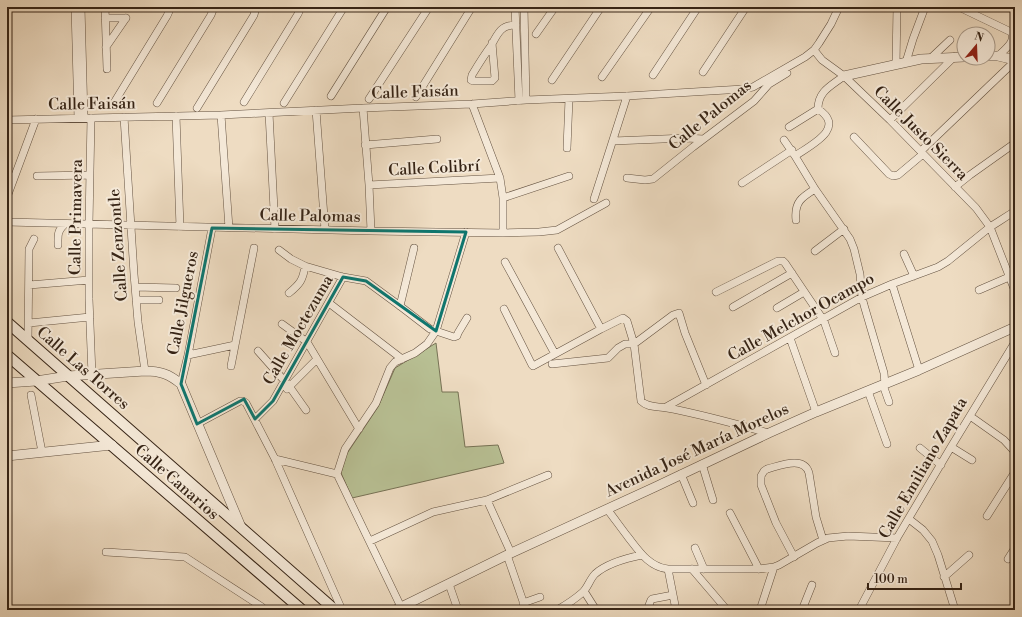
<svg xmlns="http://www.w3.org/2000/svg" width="1022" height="617" font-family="'Libre Bodoni',serif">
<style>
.green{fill:#b8c094;stroke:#777255}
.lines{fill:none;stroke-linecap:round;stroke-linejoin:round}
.minor-casing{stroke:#645241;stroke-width:8}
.tertiary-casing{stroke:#645241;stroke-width:10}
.secondary-casing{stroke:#362416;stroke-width:12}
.minor{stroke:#f4e8d7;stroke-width:7}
.tertiary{stroke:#f4e8d7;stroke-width:9}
.secondary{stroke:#f4e8d7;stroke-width:10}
.marked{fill:none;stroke:#0f766e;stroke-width:3;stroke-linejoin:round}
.labels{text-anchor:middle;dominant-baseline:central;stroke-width:4;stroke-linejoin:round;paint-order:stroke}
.street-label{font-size:16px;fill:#362416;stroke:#f4e8d7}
</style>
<rect width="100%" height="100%" fill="#eedcc2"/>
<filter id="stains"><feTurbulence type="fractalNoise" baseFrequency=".005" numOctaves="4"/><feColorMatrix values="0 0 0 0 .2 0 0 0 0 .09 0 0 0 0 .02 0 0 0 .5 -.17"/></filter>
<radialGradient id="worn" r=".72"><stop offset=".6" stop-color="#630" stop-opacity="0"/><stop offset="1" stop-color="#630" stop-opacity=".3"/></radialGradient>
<!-- green -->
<path class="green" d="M436 343 442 392H458L465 447 498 445 504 463 352 498 341 473 346 455 378 407 395 368Z"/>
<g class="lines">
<!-- minor casing -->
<g class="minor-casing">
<path id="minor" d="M75 7 78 118
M81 7 84 118
M105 7 107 69
M515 7 519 101
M524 7 526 100
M960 7 963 9 1011 32C1017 41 1004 50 998 56
M105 18H126
M536 34 555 7
M492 43 495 78 492 81H473L471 80 472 75C478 65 484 55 491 46 494 40 497 34 501 30 505 26 511 25 516 25
M106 47 126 18
M814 50 822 60 844 76 890 120 976 208 990 227 1015 291
M932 57 950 40
M906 62 913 39 925 7
M896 65 897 7
M703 72 746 7
M653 75 698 7
M602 77 651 7
M552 80 601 7
M331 96 387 7
M416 97 472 7
M369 99 429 7
M244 102 298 14 301 7
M157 103 211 15 214 7
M284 103 344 7
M472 104 500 178 503 198V233
M112 106 167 16 171 7
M197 108 254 15 256 7
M363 108 369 185 371 231
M316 110 325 230
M269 113 275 229
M221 115 229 228
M176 116 180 227
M124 117 134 274 138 322 145 371
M91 118 89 224V299L92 375
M7 120 221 115 363 108 472 104 526 100 627 96 743 89 753 87 805 57 814 50 819 43 831 24 839 7
M890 120 954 57
M789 127 818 109C818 91 831 86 844 76
M854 137 889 174 893 176 898 175 923 154
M784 140 795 156 815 189 850 239 854 249 860 274 862 297 864 305 884 373 885 384
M613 141 687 138 703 139
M365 145 437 139
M567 148 569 99
M921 151 1015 61
M795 156C811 145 847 128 818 109
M37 176 90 175
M627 178 645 180 653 179 693 147 754 101 769 84 787 73
M742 183 792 150
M369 185 500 178
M955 187 970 175 1015 143
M7 197 36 119
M503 198 569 176
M594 199 627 96
M796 220C794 202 802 197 815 189
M7 222 371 231 503 233 539 232 557 230 606 203
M58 245C58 235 57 231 65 224
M558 248 601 329
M279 250 291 259 305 266 343 277 366 281 400 306 430 329 454 337 457 336 458 333 467 318
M815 251 844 229
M904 254 914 276
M505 262 555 354
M892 284 919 370
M29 285 89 280
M135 287 176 288
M979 290 1009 277
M716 292 778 261H783L785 263 824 321 835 353
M289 293C300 284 303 280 305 266
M136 300H159
M329 303 402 359
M400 306 414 248
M733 307 792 273
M777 308 804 292
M504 309 532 365 533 366 601 329 623 318 627 321 634 344 641 401C648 408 658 406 667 408 701 414 735 424 769 433
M29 323 90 317
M282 324 307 342 359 429
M790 338 816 412
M28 341 29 249 34 239
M258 351 289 386 306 410
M188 355 235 345
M552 364 608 358 618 348 625 344H634L673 315 679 313 685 333 706 385
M231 366 254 248
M181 384 188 355 212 228
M883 385 889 402
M287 389 317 359
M868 391 887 444
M31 395 42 452
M666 407 862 297 892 284 938 267 948 261 990 227 998 222 1015 211
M970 416 1004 440 1015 452
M255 419 273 401 343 277
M197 424 240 401H243L246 403 275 459 342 610
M951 447 972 460
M920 448 941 465
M275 459 337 474
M702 464 713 500
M681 474 693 503
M487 500 511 553
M607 509C614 518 621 528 628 537 639 551 649 567 668 569H759L774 567 779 565 817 543 828 538 848 536 897 538
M730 513 759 569
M987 516 1015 472
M909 519 923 530 932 541 938 555 955 610
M370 541 433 512 487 500 548 475
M695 548 704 569
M106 552 185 557 262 607
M507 555 526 610
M794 557 776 523 761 485V476L764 471 767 469C779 466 804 455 809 473L816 517 823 540
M1008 559 1015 548
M668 569 676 610
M692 569 727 610
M944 577 969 555
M449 584 458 610
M584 591 596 610
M523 603 540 597
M401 607 337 474 345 449 376 403 390 368 395 362 415 353 427 344 436 331 466 232
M557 610C566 605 575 599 583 592 588 587 590 579 595 574 606 564 627 558 642 555
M647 610 651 600 652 599 673 595
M760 610 774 567
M802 610 812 585
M859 610 897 538 951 447 1015 342"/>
</g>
<!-- tertiary casing -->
<g class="tertiary-casing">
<path id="tertiary" d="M988 56H998L1015 60
M844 76 921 59 964 57
M7 383 36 381 68 376 145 371C160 371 169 374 181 384L241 527
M7 456 112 445
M395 610 507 555 655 487 769 433 816 412 919 370 1015 327"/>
</g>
<!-- secondary casing -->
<g class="secondary-casing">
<path id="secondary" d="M7 322 335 610
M7 355 302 610"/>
</g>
<!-- minor -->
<use href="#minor" class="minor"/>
<!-- tertiary -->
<use href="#tertiary" class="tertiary"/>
<!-- secondary -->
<use href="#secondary" class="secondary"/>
</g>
<!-- marked area -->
<path class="marked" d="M212 228 466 232 436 331 366 281 343 277 273 401 255 419 244 399 197 424 181 384Z"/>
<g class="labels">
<!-- street labels -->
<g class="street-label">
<text transform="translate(415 92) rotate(-2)">Calle Faisán</text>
<text transform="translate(92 104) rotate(-1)">Calle Faisán</text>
<text transform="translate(710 115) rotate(-39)">Calle Palomas</text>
<text transform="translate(921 133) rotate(45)">Calle Justo Sierra</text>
<text transform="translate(434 168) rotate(-3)">Calle Colibrí</text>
<text transform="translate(310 216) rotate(1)">Calle Palomas</text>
<text transform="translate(76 217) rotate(-89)">Calle Primavera</text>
<text transform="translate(118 245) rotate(-94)">Calle Zenzontle</text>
<text transform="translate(183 303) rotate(-79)">Calle Jilgueros</text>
<text transform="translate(801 317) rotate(-29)">Calle Melchor Ocampo</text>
<text transform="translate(298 330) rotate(-60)">Calle Moctezuma</text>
<text transform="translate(83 368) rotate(41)">Calle Las Torres</text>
<text transform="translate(697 450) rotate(-25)">Avenida José María Morelos</text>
<text transform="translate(923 468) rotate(-60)">Calle Emiliano Zapata</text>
<text transform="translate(177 482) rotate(41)">Calle Canarios</text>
</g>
</g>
<!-- margin -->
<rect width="1022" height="617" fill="none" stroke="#eedcc2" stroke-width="24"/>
<rect x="8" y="8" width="1006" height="601" fill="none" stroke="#362416" stroke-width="2"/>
<rect x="12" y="12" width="998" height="593" fill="none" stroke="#362416"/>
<!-- north arrow -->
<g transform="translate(976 46) rotate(19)"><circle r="19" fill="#f4e8d7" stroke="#a89a8a"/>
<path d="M0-3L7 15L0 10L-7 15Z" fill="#8f2418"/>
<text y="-6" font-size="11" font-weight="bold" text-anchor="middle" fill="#362416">N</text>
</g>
<!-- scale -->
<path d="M868 583v6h93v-6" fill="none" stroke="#362416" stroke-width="2"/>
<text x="874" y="583" font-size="12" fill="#362416" stroke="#f4e8d7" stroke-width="3" paint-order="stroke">100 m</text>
<rect width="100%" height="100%" filter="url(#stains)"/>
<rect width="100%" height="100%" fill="url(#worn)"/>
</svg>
